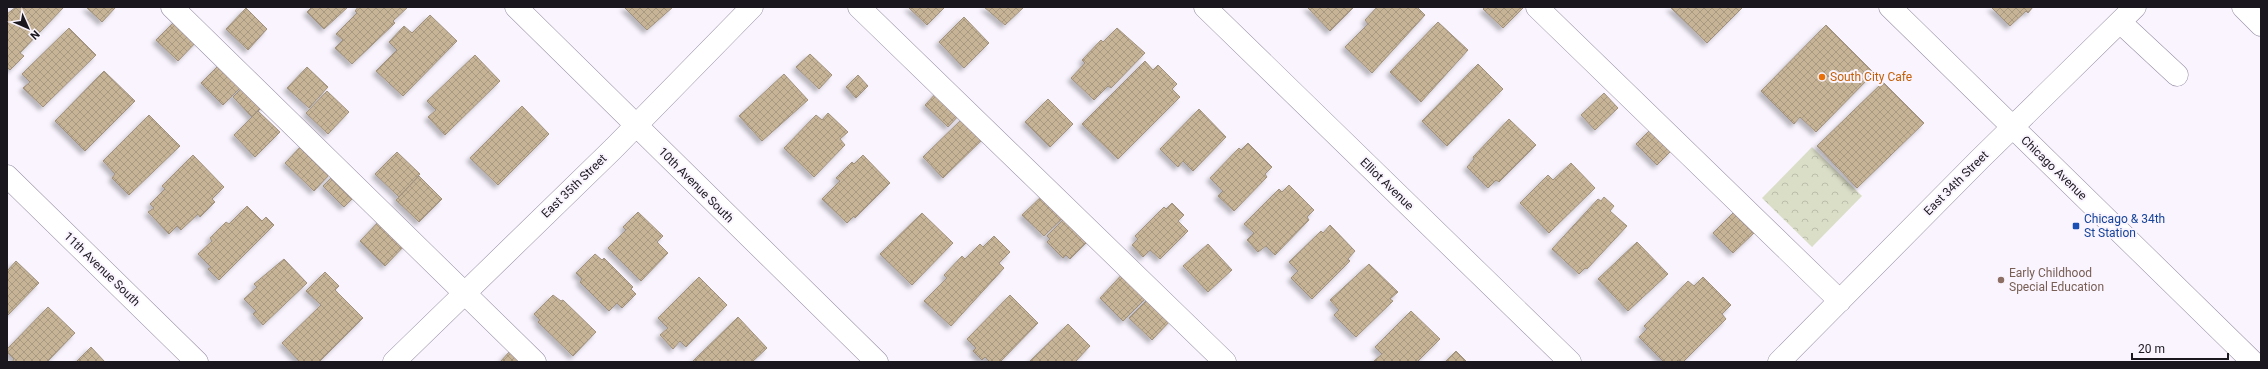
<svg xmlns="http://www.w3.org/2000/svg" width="2268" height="369" font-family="Roboto,sans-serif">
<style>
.forest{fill:url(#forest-crowns)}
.building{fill:url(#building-cross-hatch);stroke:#a0927e;filter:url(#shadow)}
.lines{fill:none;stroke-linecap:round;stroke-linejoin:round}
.minor-casing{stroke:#988ea4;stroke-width:23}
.minor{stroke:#fff;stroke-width:22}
.food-dot{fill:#e8710a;stroke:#f9f4fe;stroke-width:1.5}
.transit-dot{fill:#1a4fb4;stroke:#f9f4fe;stroke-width:1.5}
.education-dot{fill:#8d6e63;stroke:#f9f4fe;stroke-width:1.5}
.labels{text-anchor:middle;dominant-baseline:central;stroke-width:4;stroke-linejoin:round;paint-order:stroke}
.food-label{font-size:12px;fill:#c56008;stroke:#f9f4fe;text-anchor:start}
.street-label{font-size:12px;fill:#1b171f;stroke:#f9f4fe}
.transit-label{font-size:12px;fill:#164399;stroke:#f9f4fe;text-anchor:start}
.education-label{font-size:12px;fill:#785e54;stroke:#f9f4fe;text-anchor:start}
</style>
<defs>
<pattern id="forest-crowns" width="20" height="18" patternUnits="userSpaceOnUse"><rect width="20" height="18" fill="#dbdec7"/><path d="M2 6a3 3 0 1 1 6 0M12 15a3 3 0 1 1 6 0" fill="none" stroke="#bbbeaa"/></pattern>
<pattern id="building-cross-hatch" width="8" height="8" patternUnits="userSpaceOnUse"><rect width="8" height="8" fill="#c7b396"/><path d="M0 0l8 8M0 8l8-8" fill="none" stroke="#aa9981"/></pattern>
<filter id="shadow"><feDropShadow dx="-3.5" dy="3.5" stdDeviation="2" flood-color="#0004"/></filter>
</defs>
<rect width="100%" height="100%" fill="#f9f4fe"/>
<!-- forest -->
<path class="forest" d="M1812 147 1862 196 1812 247 1762 198Z"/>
<!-- building -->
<path class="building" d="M16 7H64L20 53 24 56 10 70 7 67V14Z
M86 7H116L102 22Z
M312 7H348L324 29 307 12Z
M358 7H408L393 21 395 23 352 64 335 48 343 40 336 34 357 13 355 11Z
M624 7H673L647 30Z
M908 7H945L927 25Z
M984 7H1024L1005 25Z
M1307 7H1354L1330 31Z
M1377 7H1417L1425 15 1372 73 1345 47 1368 24 1365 20Z
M1485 7H1524L1503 28 1483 9Z
M1670 7H1743L1707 43Z
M1991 7H2033L2028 13 2026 11 2010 26Z
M246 8 267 29 248 50 226 29Z
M430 15 457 41 403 96 376 71 397 50 389 42 404 26 412 33Z
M179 17 200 38 178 61 156 40Z
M964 17 989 43 964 68 939 42Z
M1438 22 1468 50 1421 102 1390 72Z
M1826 25 1874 73 1816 132 1800 117 1794 124 1761 91Z
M69 28 96 55 43 107 23 88 30 82 22 74Z
M1117 28 1145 53 1111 88 1108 86 1094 100 1071 78 1085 63 1082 60 1101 40 1103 42Z
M810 54 832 75 819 89 796 67Z
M475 55 500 81 445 135 428 117 436 110 427 101Z
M224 60 246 82 223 105 201 83Z
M1145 61 1153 70 1158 65 1177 84 1172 89 1180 97 1118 159 1082 124Z
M1478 64 1503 89 1447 146 1422 121Z
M307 67 328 87 309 108 287 88Z
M104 71 135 101 85 151 55 121Z
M784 74 808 100 762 141 739 116Z
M858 75 868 86 856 98 846 87Z
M1883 82 1924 123 1857 188 1817 146Z
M246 84 266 103 252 117 233 97Z
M939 90 962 112 948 127 925 105Z
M327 91 349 112 328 134 306 113Z
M1604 93 1618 108 1595 130 1581 115Z
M1048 99 1073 124 1050 147 1025 122Z
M522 106 549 134 498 185 470 158Z
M1199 109 1226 137 1193 171 1183 161 1178 167 1160 149Z
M258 111 280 132 255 157 234 135Z
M828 113 848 132 840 139 845 145 814 177 784 148 816 115 822 120Z
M149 115 180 146 129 195 112 178 115 174 103 161Z
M966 115 986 136 943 178 923 157Z
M1509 119 1536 145 1499 182 1496 180 1488 188 1467 167 1474 159 1473 157Z
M1651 129 1672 150 1657 165 1636 144Z
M1248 143 1272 167 1265 174 1267 177 1234 211 1218 196 1223 191 1210 178 1239 148 1241 150Z
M303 144 332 172 314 191 285 163Z
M397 152 420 174 399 197 375 174Z
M193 155 224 187 212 199 215 202 200 217 198 214 181 230 177 226 169 234 148 212 154 208 150 204 165 189 162 186Z
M863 155 890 183 855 218 854 216 847 223 822 199 840 181 836 178 852 162 854 164Z
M1571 163 1595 188 1549 233 1520 203 1548 175 1553 180Z
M337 172 358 193 344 207 323 186Z
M419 176 442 199 419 222 396 200Z
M1289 185 1314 210 1307 217 1309 220 1275 255 1266 246 1258 252 1247 240 1254 233 1244 224 1279 189 1282 192Z
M1045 193 1066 215 1044 236 1022 215Z
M1604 197 1614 206 1610 211 1627 226 1587 269 1585 268 1579 274 1552 249 1598 199 1601 201Z
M1172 203 1184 215 1178 221 1188 231 1160 259 1150 250 1143 257 1132 245 1138 239 1135 236 1164 207 1166 209Z
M247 206 262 221 266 217 274 225 219 280 208 269 211 267 198 254 212 241 210 238 226 222 229 224Z
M1735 211 1755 232 1733 253 1713 233Z
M638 212 663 236 657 242 668 253 641 281 608 248 626 230 623 227Z
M922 213 953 243 912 285 880 254Z
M1068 215 1091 238 1070 259 1066 255 1063 258 1047 242 1050 239 1047 236Z
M382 218 408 242 385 266 360 241Z
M1330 225 1355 251 1348 259 1350 261 1312 299 1291 278 1298 271 1289 262 1321 231 1323 233Z
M994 236 1010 252 999 263 1004 268 951 326 924 301 947 278 944 275 962 256 965 259 980 244 983 247Z
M1637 242 1668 274 1628 311 1598 279Z
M1208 244 1232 270 1208 292 1183 266Z
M595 254 602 260 604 258 633 287 631 289 636 294 622 308 617 303 609 311 580 282 582 279 576 273Z
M284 259 307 283 263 325 253 314 256 311 244 299 257 287 254 284Z
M16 261 39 283 7 316V271Z
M1369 264 1398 292 1390 299 1393 301 1356 337 1334 315 1339 310 1330 300Z
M1127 269 1151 293 1123 321 1100 298Z
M325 272 339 286 335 290 363 318 319 362H300L282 343 321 305 306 291Z
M699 277 727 305 686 347 680 341 673 349 660 335 668 328 658 318Z
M1703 277 1731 305 1722 314 1726 319 1683 362 1678 360 1676 362H1664L1639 337 1647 329 1644 326 1688 281 1694 286Z
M553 295 561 301 563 300 596 332 573 356 538 322 540 320 534 314Z
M1010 295 1038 323 1000 362H990L985 357 982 360 973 351 976 348 967 339Z
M1151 296 1173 318 1152 340 1129 318Z
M48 307 75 333 47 362H12L14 359 7 352V349Z
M1411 311 1440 339 1417 362H1373L1382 354 1375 347Z
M738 317 767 348 752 362H692Z
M1068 324 1090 346 1075 362H1029Z
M91 347 105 362H76Z
M510 351 524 362H500Z
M1456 351 1467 362H1445Z"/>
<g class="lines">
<!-- minor casing -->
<g class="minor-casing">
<path id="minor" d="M172 7 535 362
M516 7 877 362
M859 7 1225 362
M1205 7 1570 362
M1537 7 1840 301
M1890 7 2253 362
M2243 7 2261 25
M2120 22 2177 75
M7 176 197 362
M394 362 614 148 752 7
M1779 362 1980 159 2135 7"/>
</g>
<!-- minor -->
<use href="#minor" class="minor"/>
</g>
<!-- markers -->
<circle class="food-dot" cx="1822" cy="77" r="4"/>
<rect class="transit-dot" x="2072" y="222" width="8" height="8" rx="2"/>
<circle class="education-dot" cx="2001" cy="280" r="4"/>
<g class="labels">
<!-- food labels -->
<g class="food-label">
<text x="1830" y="77">South City Cafe</text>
</g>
<!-- street labels -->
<g class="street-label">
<text transform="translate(2054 168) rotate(44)">Chicago Avenue</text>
<text transform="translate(1956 183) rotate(-45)">East 34th Street</text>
<text transform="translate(1387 184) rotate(44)">Elliot Avenue</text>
<text transform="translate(696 185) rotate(45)">10th Avenue South</text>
<text transform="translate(574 186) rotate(-44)">East 35th Street</text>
<text transform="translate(102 269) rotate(44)">11th Avenue South</text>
</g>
<!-- transit labels -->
<g class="transit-label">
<text x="2084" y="219">Chicago &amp; 34th<tspan x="2084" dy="14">St Station</tspan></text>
</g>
<!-- education labels -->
<g class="education-label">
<text x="2009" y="273">Early Childhood<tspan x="2009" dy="14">Special Education</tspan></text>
</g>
</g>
<!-- border -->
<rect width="2268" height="369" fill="none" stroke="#1b171f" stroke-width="16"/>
<!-- north arrow -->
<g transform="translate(28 28) rotate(135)" stroke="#f9f4fe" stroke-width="3" paint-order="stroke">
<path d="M0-3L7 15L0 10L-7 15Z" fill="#1b171f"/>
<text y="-6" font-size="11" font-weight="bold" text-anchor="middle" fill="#1b171f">N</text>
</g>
<!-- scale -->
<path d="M2132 353v6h96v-6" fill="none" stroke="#1b171f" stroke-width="2"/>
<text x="2138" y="353" font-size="12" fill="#1b171f" stroke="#f9f4fe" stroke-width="3" paint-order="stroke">20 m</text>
</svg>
